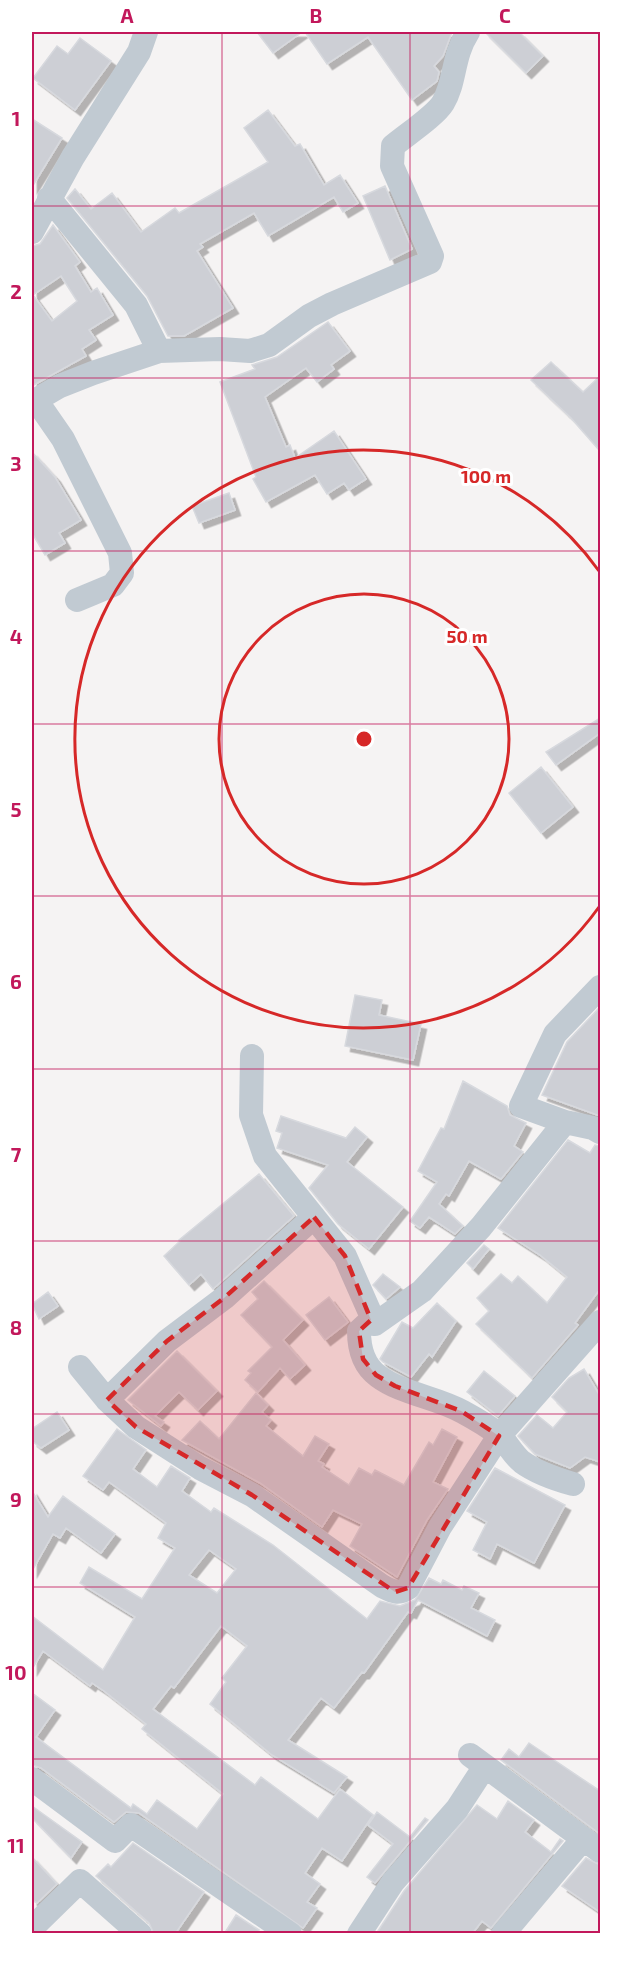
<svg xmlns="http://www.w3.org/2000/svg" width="632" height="1965" font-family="'Exo 2',sans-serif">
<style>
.building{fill:#cdcfd5;stroke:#d7d9de;stroke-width:1.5;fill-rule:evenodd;filter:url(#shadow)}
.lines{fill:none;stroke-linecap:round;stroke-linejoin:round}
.minor{stroke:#c1cad2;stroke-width:24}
.marked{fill:#d62828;fill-opacity:0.2;stroke:#d62828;stroke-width:4.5;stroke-dasharray:12 8;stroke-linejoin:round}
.grid{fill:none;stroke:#c2185b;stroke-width:1.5;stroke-opacity:0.55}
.ring{fill:none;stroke:#d62828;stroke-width:3}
.centre{fill:#d62828;stroke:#fff;stroke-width:3}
.ring-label{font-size:18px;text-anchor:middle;font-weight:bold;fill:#d62828;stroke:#fff;stroke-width:6;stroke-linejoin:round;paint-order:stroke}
.neatline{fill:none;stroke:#c2185b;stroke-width:2}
.grid-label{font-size:20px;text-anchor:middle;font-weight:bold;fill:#c2185b}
</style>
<defs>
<filter id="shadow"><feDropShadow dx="5.5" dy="5.5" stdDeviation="0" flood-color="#0004"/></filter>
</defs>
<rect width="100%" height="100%" fill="#f5f3f3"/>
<!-- building -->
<path class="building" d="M257 32H302L273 53Z
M305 32H452L443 56 434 66 439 72 437 81 412 100 368 37 327 64Z
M485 32H519L543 56 526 73Z
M80 38 111 61 75 110 33 78 57 46 68 54Z
M268 110 295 146 300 144 324 185 340 175 358 203 343 212 334 197 268 236 254 213 200 244 203 247 197 251 233 308 184 336H168L147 296 67 198 75 189 91 209 112 193 141 232 175 208 179 213 268 162 244 128Z
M32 119 62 138 32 187Z
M385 186 412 249 390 260 363 196Z
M53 225 80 262 75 266 91 292 97 288 113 315 89 330 96 340 82 349 86 356 32 386V246L40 244ZM61 276 77 301 52 321 33 295Z
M328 322 350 351 331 365 334 369 317 382 306 368 265 397 286 447 290 445 295 458 334 431 366 479 349 490 344 483 327 494 315 475 266 502 253 479 256 477 220 382 255 369 252 365 277 357Z
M551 362 583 392 600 376V451L571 418 531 380Z
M32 452 55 477 81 520 59 533 65 543 45 555 32 533Z
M229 493 235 510 199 523 192 506Z
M600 718V733L556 765 546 752Z
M541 767 573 807 541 833 509 793Z
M355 995 382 1000 379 1015 421 1024 413 1060 345 1046Z
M600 1007V1116L542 1095 567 1042Z
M463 1081 507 1106 510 1115 526 1123 514 1146 523 1152 501 1179 469 1161 449 1196 446 1194 439 1204 463 1226 455 1234 429 1217 420 1228 410 1221 437 1182 418 1171 441 1128 444 1129Z
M281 1116 346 1138 355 1127 367 1137 347 1162 403 1207 369 1249 338 1224 309 1188 328 1165 277 1148 282 1133 276 1131Z
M568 1140 590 1153 595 1145 600 1146V1289L575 1323 578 1325 532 1378 476 1324 489 1311 477 1298 501 1274 512 1283 518 1276 547 1303 567 1277 540 1255 498 1228Z
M259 1174 294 1216 213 1289 201 1274 189 1285 164 1256 180 1241 179 1240Z
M484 1245 489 1249 473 1269 467 1263Z
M383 1274 400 1287 386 1299 373 1285Z
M264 1281 303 1320 283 1340 305 1365 290 1379 280 1368 258 1392 245 1380 251 1373 248 1371 272 1347 241 1315 258 1299 252 1292Z
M48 1292 58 1306 39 1319 32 1304Z
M329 1297 348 1322 325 1340 306 1315Z
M437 1303 456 1321 432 1357 429 1354 411 1377 383 1362 380 1359 402 1322 413 1328Z
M177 1351 217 1391 198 1410 179 1392 155 1416 164 1422 161 1426 128 1400Z
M584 1369 600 1396V1462L585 1457 570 1468 535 1454 518 1436 537 1415 553 1428 567 1412 552 1397 569 1378Z
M484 1371 515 1396 498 1416 467 1392Z
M256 1393 268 1405 262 1412 271 1420 266 1426 303 1456 315 1436 329 1444 318 1461 324 1464 322 1467 349 1485 359 1468 372 1475 375 1470 404 1485 429 1442 433 1445 442 1429 457 1437 433 1482 448 1489 427 1520 397 1577 350 1546 362 1524 333 1510 322 1527 260 1483 182 1440 200 1421 219 1439Z
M57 1412 69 1430 41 1448 32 1441V1429Z
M117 1429 146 1450 133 1469 157 1487 171 1466 190 1478 182 1491 211 1512 214 1508 273 1545 367 1619 380 1601 400 1606 415 1600 429 1578 441 1584 443 1580 462 1590 464 1586 479 1593 471 1608 495 1620 487 1636 418 1600 411 1613 408 1612 364 1673 362 1672 334 1708 321 1698 288 1740 347 1777 334 1793 272 1755 210 1704 226 1682 222 1678 247 1646 221 1626 174 1688 171 1686 153 1709 255 1785 261 1777 318 1819 340 1789 373 1815 342 1861 322 1848 305 1873 320 1884 307 1902 317 1908 303 1928 139 1813 126 1812 114 1822 41 1768 32 1765V1693L55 1710 36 1737 131 1808 133 1804 147 1814 157 1800 197 1829 223 1794 142 1729 146 1724 104 1691 92 1683 90 1686 43 1651 32 1669V1616L103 1670 135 1617 80 1583 89 1567 142 1599 175 1548 158 1538 166 1523 109 1482 103 1490 83 1476ZM209 1550 236 1569 217 1593 189 1575Z
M495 1468 565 1505 534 1563 497 1544 490 1559 473 1550 487 1522 467 1511Z
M32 1491 48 1517 63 1496 115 1534 101 1553 66 1528 60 1538 53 1534 32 1571Z
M529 1743 600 1791V1834L501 1760 509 1749 519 1757Z
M508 1801 534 1820 525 1832 551 1852 560 1839 563 1841 491 1928 482 1921 472 1934H376L404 1891 477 1805 497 1819Z
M32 1806 82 1842 71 1858 32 1818Z
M377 1812 410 1837 425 1818 428 1820 375 1883 367 1877 393 1844 368 1825Z
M133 1843 204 1892 175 1934H154L149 1923 96 1876 108 1864 111 1867Z
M32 1857 57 1884 37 1903 32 1900Z
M586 1858 600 1865V1912L562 1886Z
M236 1915 259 1930 256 1934H224Z"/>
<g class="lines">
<!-- minor -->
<path class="minor" d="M49 198 136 305 159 351
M32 232 73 157 139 52 146 32
M77 600 113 585 122 573 120 553 63 439 36 400 60 386 93 373 159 351 220 349 250 351 269 345 309 316 332 304 430 262 432 256 392 166 393 146C406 135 435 116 443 103 456 81 452 57 468 32
M252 1056 251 1115 265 1156 345 1256 375 1324 422 1291 481 1227 565 1122 593 1128 600 1132
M565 1122 521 1106 555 1034 600 987
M371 1320 359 1331C359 1348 363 1365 378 1376 402 1394 436 1397 463 1412 474 1418 488 1426 498 1434 507 1442 512 1454 522 1462 537 1473 555 1479 573 1484
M80 1367 107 1400 136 1427 200 1468 252 1495 382 1586C392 1591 398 1595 408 1588L440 1527 499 1436 600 1322
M107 1400 167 1341 224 1298 314 1217
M470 1755 600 1851
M32 1779 115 1841 131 1825 290 1934
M32 1928 80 1881 140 1934
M359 1934 393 1882 457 1809 485 1766
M503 1934 583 1839"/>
</g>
<!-- marked area -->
<path class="marked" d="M314 1217 345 1256 371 1320 359 1331 363 1359 376 1375 395 1386 461 1411 499 1436 408 1588 395 1592 252 1495 136 1427 107 1400 167 1341 224 1298Z"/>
<!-- grid -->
<path class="grid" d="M222 32V1934M410 32V1934M32 206H600M32 378H600M32 551H600M32 724H600M32 896H600M32 1069H600M32 1241H600M32 1414H600M32 1587H600M32 1759H600"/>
<!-- distance rings -->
<g class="ring">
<circle cx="364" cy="739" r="145"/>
<path d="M599 907A289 289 0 1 1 599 571"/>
</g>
<circle cx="364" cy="739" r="9" class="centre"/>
<g class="ring-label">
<text x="486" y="483">100 m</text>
<text x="467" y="643">50 m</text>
</g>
<!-- border -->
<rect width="632" height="1965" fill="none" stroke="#ffffff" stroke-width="66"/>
<rect x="33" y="33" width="566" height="1899" class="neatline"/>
<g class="grid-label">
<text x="127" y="23">A</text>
<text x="316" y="23">B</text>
<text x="505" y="23">C</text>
<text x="16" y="126">1</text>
<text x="16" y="299">2</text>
<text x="16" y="471">3</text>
<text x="16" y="644">4</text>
<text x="16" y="817">5</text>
<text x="16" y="989">6</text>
<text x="16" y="1162">7</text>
<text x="16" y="1335">8</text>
<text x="16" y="1507">9</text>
<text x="16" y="1680">10</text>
<text x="16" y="1853">11</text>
</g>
</svg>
